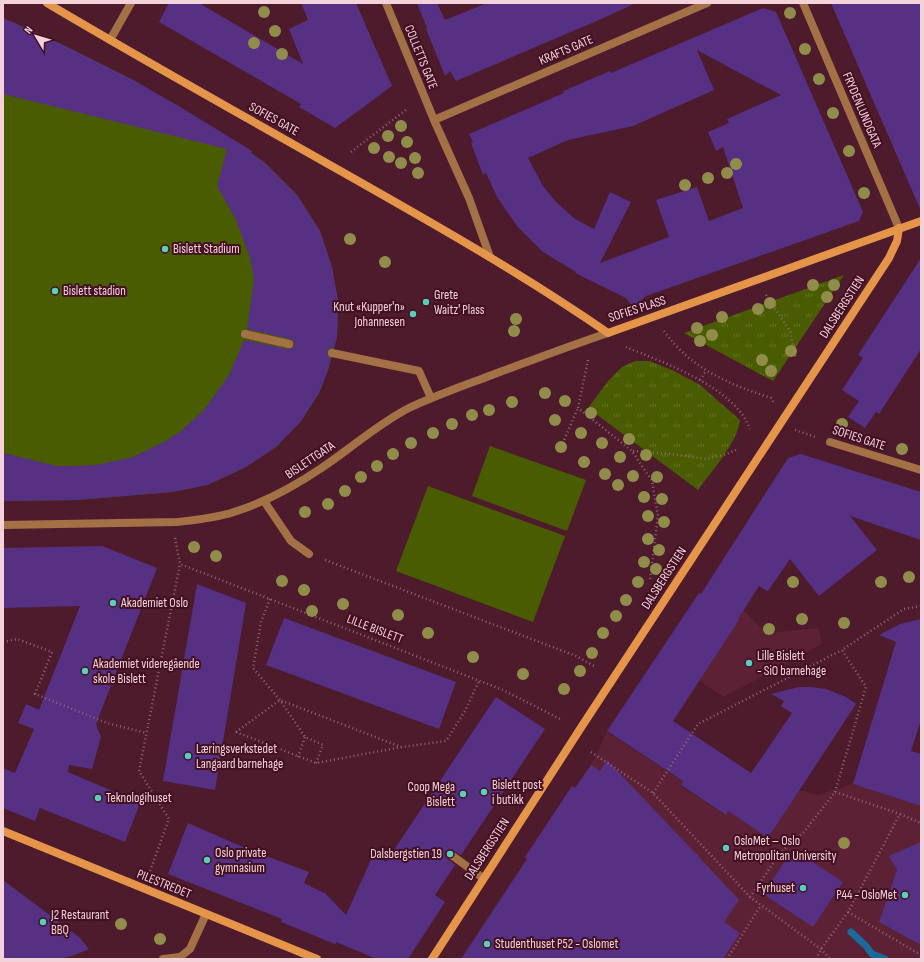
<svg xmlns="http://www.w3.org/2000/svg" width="924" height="962" font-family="'Sofia Sans Condensed',sans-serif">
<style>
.built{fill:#5c2135}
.grass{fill:#4a5c01}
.park{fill:url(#park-tufts)}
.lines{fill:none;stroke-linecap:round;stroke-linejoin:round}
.stream{stroke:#1a6a9b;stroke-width:7}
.building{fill:#563083;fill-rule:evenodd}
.path{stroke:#916573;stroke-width:2.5;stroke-dasharray:1 3;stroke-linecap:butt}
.lane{stroke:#a37145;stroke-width:8}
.street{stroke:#a37145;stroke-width:8}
.secondary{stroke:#e59549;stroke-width:8}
.tree{fill:#908d4b}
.poi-dot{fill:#5acebc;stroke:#421022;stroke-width:1.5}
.labels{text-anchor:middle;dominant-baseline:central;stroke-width:4;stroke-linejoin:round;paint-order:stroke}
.street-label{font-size:13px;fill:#f4d2da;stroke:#421022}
.poi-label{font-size:13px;fill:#f4d2da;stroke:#421022;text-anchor:start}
</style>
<defs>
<pattern id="park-tufts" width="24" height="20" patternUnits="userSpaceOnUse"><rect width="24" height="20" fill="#4a5c01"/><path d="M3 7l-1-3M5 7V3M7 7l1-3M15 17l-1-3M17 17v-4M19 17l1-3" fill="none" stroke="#657225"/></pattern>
</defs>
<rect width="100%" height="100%" fill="#4d1b2c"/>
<!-- built -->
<path class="built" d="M743 610 766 633 819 628 822 644 724 697 699 681Z
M607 732 682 781 681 786 725 815 728 811 768 837 799 790 818 795 853 784 921 805V959H461L527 859 525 858 572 786 575 788 592 763Z"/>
<!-- grass -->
<path class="grass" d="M3 18 61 44 135 81 222 133 264 162 297 195 320 231 332 267 338 301 337 337 328 370 319 393 301 421 276 447 244 468 207 485 172 492 77 500 3 501Z
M490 446 586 480 567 531 472 496Z
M428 486 565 536 533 622 396 571Z"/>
<!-- park -->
<path class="park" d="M844 275 773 381 684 333Z
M635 361H649L672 370 700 385 740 420C738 442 711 472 698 490L588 408 608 381 622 367Z"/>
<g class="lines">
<!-- stream -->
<path class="stream" d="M851 932 866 946 872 954 885 959"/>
</g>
<!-- building -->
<path class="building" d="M169 3H199L303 64 289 29 308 20 301 3H356L392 86 335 128 299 107 301 104 159 22Z
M417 3H437L445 20 487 3H636L599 20 456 81 450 71 445 76 426 29 427 28Z
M831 3H921V211L875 105Z
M763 8 776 12 863 212 859 221 646 296 633 307 626 298 575 273 576 272 543 252 517 226 497 197 486 173 483 175 471 143 473 142 469 134 564 93 563 91 582 83 610 71 611 73ZM697 50 781 95 727 119 729 123 708 132 716 151 723 147 743 208 709 221 697 187 656 200 669 237 600 263 631 202 610 192 594 229 575 219 556 202 543 186 528 158 568 140 633 126 714 90Z
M3 18 61 44 135 81 182 108 252 151 251 153 264 162 297 195 320 231 332 267 338 301 337 337 334 348H330L327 352 328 357 331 358 328 370 319 393 301 421 276 447 244 468 207 485 172 492 77 500 3 501V453L57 466H75L96 465 133 457 166 441 181 431 204 410 229 375 244 340 288 349 293 348 294 345 293 340 290 339 247 329 254 279 250 258 236 220 217 186 227 149 3 94Z
M921 258V349L879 414 876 412 865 428 848 417 859 401 842 390 863 358 858 355Z
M801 454 921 492V540L850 516 877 550 819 596 790 559 768 591 759 586 738 619 739 620 673 721 751 773 792 713 781 706 784 701 771 694 799 687H812L826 689 846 697 856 704 768 838 728 811 726 815 681 785 683 781 607 731 699 593 701 594 788 458Z
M102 546 157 568 96 724 101 737 92 769 69 765 68 772 140 803 125 842 40 808 35 821 3 808V768L15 773 34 729 18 723 26 704 39 710 80 606 3 608V548Z
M197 584 246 603 215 790 163 781Z
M284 618 456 682 439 729 266 665Z
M921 619V720L911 751 921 754V806L853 784 896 642 879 635 900 624Z
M496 697 545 729 461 855 451 849 445 851V857L455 865 435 895 445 902 408 959H377L336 942 335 944 281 922 282 919 168 874 188 823 245 848 309 872 304 883 326 894 346 915 374 853 386 862Z
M607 760 701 859 739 900 724 922 740 933 723 959H461L527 859 525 857 572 786 575 788 591 765 600 771Z
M921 842V945L879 922 897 870 889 856Z
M793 849 843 882 813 927 763 894Z
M3 880 79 937 89 949 75 955 59 959H3Z"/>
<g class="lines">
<!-- path -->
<path class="path" d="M351 152 407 109
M766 295 790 331 796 359
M664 331C691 369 729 384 771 398L774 403
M626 347C664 363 735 387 750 429
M588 360 578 408 632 451 652 481 658 516 650 579
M700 380 706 371
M795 430 815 437
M561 447 578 408
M633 451 671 454 706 459 724 455 736 450
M175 538 180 564 503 690 560 719
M325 560 576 656 594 666
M270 599 261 622 253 668 280 700 305 737 323 745 316 763
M3 642 17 639 52 652 35 694 107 723 146 733
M236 732 316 763 402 747 446 741 465 711 479 681
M236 732 280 700 401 747
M591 752 653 793 750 897 821 949 830 959
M298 757 305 737
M835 792 866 687 842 650 904 609 921 606
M653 793 698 724 842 650
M150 871 169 819 139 771 180 564
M750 897 781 852 804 832 835 792 900 814
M848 912 921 955
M727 959 761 905
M816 959 821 949 848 912 900 814 921 823"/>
<!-- lane -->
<path class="lane" d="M245 334 289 344
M332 353 419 371 431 398
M264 501 291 541 309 554
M450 854 483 878"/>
<!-- street -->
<path class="street" d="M386 3 434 120 469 198 490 257
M803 3 899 228
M110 40 131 3
M434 120 707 3
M830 442 921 470
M3 525 177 522C196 520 216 518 234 512 266 502 295 486 323 467 351 448 377 425 407 409 434 396 463 386 492 375 530 361 569 346 608 333
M163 959 180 957 190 949 206 914"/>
<!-- secondary -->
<path class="secondary" d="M47 3C143 60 240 114 337 169 429 221 521 273 608 333L921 221
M3 831 317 959
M432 959 582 726 889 258 897 241 899 228"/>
</g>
<!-- trees -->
<g class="tree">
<circle cx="264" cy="12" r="6"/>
<circle cx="790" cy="13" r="6"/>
<circle cx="275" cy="31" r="6"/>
<circle cx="254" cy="43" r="6"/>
<circle cx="805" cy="49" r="6"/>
<circle cx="282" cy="54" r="6"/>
<circle cx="819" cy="79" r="6"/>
<circle cx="833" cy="113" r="6"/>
<circle cx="401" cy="126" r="6"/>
<circle cx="388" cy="136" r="6"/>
<circle cx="407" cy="142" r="6"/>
<circle cx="374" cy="148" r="6"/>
<circle cx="849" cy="151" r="6"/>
<circle cx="389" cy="157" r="6"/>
<circle cx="415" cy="158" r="6"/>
<circle cx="401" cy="163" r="6"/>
<circle cx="736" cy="164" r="6"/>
<circle cx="418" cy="173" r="6"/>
<circle cx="727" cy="173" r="6"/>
<circle cx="708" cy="178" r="6"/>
<circle cx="685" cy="185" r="6"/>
<circle cx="864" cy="193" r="6"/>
<circle cx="350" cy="239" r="6"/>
<circle cx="385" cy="262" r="6"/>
<circle cx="813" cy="285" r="6"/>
<circle cx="834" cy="285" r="6"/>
<circle cx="827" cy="297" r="6"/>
<circle cx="770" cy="303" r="6"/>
<circle cx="758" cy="309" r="6"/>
<circle cx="722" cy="317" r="6"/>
<circle cx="516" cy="319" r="6"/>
<circle cx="697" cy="328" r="6"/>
<circle cx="514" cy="331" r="6"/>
<circle cx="712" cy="335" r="6"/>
<circle cx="700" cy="341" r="6"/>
<circle cx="791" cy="351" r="6"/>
<circle cx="762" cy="360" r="6"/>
<circle cx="771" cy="371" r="6"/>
<circle cx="545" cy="393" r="6"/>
<circle cx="565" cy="401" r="6"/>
<circle cx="512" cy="402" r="6"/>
<circle cx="489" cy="410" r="6"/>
<circle cx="591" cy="413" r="6"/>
<circle cx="472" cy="415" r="6"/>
<circle cx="555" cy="420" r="6"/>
<circle cx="452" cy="424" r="6"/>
<circle cx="842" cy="424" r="6"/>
<circle cx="433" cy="433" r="6"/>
<circle cx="581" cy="433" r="6"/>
<circle cx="629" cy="439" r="6"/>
<circle cx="411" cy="443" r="6"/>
<circle cx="602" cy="443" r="6"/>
<circle cx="561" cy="447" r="6"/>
<circle cx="902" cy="449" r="6"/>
<circle cx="393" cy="454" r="6"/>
<circle cx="646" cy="455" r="6"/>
<circle cx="620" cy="457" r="6"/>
<circle cx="584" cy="462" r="6"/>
<circle cx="377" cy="466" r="6"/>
<circle cx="605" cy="474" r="6"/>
<circle cx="633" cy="476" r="6"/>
<circle cx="361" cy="477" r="6"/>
<circle cx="657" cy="477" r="6"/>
<circle cx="618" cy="485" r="6"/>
<circle cx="345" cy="491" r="6"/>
<circle cx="644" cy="497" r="6"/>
<circle cx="662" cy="499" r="6"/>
<circle cx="328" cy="504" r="6"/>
<circle cx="305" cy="512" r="6"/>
<circle cx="648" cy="516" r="6"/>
<circle cx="664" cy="522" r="6"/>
<circle cx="648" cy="539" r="6"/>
<circle cx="194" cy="547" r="6"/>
<circle cx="659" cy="550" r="6"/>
<circle cx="216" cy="556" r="6"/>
<circle cx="644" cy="562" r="6"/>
<circle cx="656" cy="569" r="6"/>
<circle cx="909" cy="577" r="6"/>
<circle cx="282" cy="581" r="6"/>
<circle cx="638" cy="582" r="6"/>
<circle cx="793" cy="582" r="6"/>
<circle cx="881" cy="582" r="6"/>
<circle cx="304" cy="590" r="6"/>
<circle cx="626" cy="600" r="6"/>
<circle cx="343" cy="604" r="6"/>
<circle cx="312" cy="611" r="6"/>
<circle cx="398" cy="615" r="6"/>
<circle cx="616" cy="616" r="6"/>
<circle cx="802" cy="619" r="6"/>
<circle cx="844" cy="623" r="6"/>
<circle cx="769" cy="629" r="6"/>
<circle cx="428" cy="633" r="6"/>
<circle cx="603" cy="633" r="6"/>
<circle cx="592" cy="653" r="6"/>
<circle cx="473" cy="657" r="6"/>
<circle cx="580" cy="671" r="6"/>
<circle cx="523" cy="674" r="6"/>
<circle cx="564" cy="689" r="6"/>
<circle cx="844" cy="843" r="6"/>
<circle cx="121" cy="924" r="6"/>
<circle cx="160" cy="939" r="6"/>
</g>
<!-- markers -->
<g class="poi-dot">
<circle cx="165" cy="249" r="4"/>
<circle cx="55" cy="291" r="4"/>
<circle cx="426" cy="302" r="4"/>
<circle cx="413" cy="314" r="4"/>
<circle cx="113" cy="603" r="4"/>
<circle cx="749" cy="663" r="4"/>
<circle cx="85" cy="671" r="4"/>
<circle cx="188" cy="756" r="4"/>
<circle cx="484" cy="792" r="4"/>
<circle cx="463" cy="794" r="4"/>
<circle cx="98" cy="798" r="4"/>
<circle cx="726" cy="848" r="4"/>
<circle cx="450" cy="854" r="4"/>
<circle cx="207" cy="860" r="4"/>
<circle cx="803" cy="888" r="4"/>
<circle cx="905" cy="895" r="4"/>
<circle cx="43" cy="922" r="4"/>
<circle cx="487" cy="944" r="4"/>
</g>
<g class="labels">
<!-- street labels -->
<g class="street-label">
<text transform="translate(566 50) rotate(-23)">KRAFTS GATE</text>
<text transform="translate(421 57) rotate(68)">COLLETTS GATE</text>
<text transform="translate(862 110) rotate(67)">FRYDENLUNDGATA</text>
<text transform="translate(274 119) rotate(29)">SOFIES GATE</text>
<text transform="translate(842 307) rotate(-57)">DALSBERGSTIEN</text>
<text transform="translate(637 309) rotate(-18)">SOFIES PLASS</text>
<text transform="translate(859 438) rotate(18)">SOFIES GATE</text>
<text transform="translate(310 460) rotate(-34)">BISLETTGATA</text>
<text transform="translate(664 578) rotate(-57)">DALSBERGSTIEN</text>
<text transform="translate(375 629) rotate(21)">LILLE BISLETT</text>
<text transform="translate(487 849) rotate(-57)">DALSBERGSTIEN</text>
<text transform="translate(164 884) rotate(22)">PILESTREDET</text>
</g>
<!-- poi labels -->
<g class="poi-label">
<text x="173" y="249">Bislett Stadium</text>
<text x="63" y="291">Bislett stadion</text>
<text x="434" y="295">Grete<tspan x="434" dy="15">Waitz' Plass</tspan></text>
<text x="405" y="307" text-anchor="end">Knut «Kupper'n»<tspan x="405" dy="15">Johannesen</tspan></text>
<text x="121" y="603">Akademiet Oslo</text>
<text x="757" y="656">Lille Bislett<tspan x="757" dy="15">- SiO barnehage</tspan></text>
<text x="93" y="664">Akademiet videregående<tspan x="93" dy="15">skole Bislett</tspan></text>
<text x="196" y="749">Læringsverkstedet<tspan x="196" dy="15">Langaard barnehage</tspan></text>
<text x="492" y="785">Bislett post<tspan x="492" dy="15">i butikk</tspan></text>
<text x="455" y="787" text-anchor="end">Coop Mega<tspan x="455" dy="15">Bislett</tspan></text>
<text x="106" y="798">Teknologihuset</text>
<text x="734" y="841">OsloMet – Oslo<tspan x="734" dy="15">Metropolitan University</tspan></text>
<text x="215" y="853">Oslo private<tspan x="215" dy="15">gymnasium</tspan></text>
<text x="442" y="854" text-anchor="end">Dalsbergstien 19</text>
<text x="795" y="888" text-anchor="end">Fyrhuset</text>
<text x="897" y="895" text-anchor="end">P44 - OsloMet</text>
<text x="51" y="915">J2 Restaurant<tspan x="51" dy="15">BBQ</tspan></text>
<text x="495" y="944">Studenthuset P52 - Oslomet</text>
</g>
</g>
<!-- border -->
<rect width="924" height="962" fill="none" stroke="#f4d2da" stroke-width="8"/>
<!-- north arrow -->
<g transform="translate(36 36) rotate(308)" stroke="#421022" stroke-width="3" paint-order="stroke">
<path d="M0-3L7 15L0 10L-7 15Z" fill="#f4d2da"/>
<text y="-6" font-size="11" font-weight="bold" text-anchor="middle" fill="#f4d2da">N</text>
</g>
</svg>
